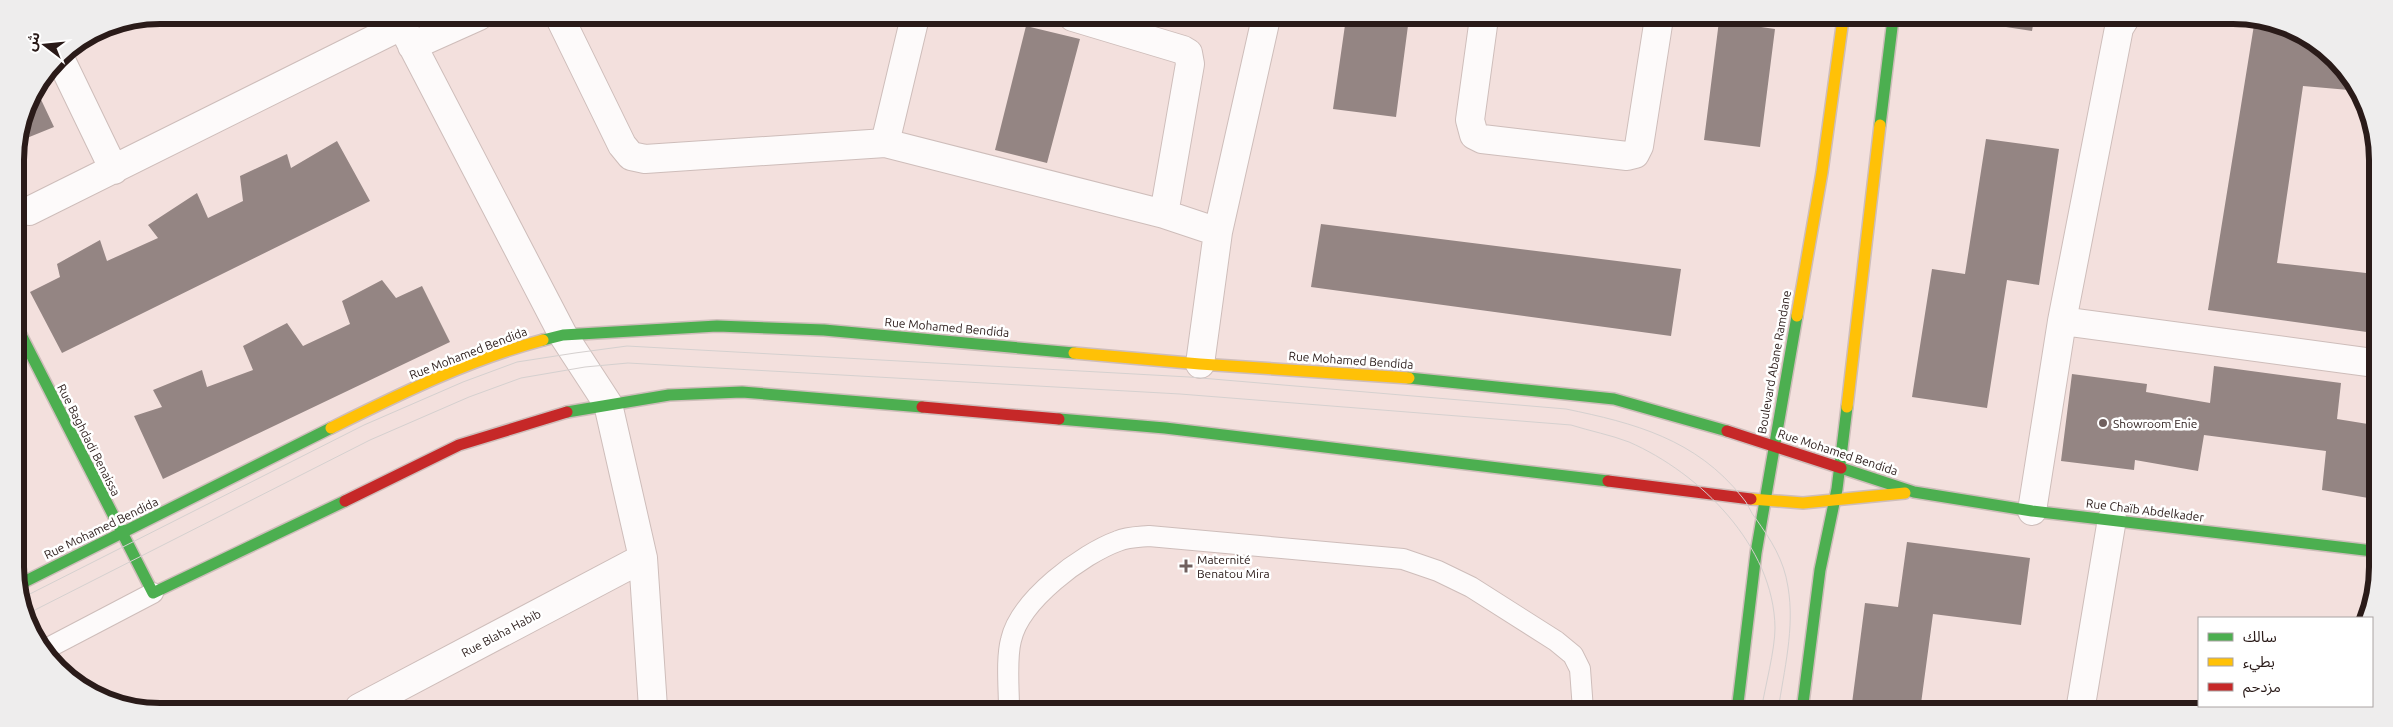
<svg xmlns="http://www.w3.org/2000/svg" width="2393" height="727" font-family="Ubuntu,'Noto Sans Arabic',sans-serif">
<style>
.building{fill:#948583}
.lines{fill:none;stroke-linecap:round;stroke-linejoin:round}
.lane-casing{stroke:#cebdba;stroke-width:22}
.street-casing{stroke:#cebdba;stroke-width:30}
.fast-casing{stroke:#cebdba;stroke-width:14}
.slow-casing{stroke:#cebdba;stroke-width:14}
.jam-casing{stroke:#cebdba;stroke-width:14}
.lane{stroke:#fdfafa;stroke-width:20}
.street{stroke:#fdfafa;stroke-width:28}
.fast{stroke:#4caf50;stroke-width:11}
.slow{stroke:#ffc107;stroke-width:11}
.jam{stroke:#c62828;stroke-width:11}
.tram{stroke:#d5d0cf;stroke-width:1}
.poi-dot{fill:#70605e;stroke:#fff;stroke-width:2}
.labels{text-anchor:middle;dominant-baseline:central;stroke-width:5;stroke-linejoin:round;paint-order:stroke}
.street-label{font-size:12px;fill:#2a1b19;stroke:#fff}
.poi-label{font-size:12px;fill:#2a1b19;stroke:#fff;text-anchor:start}
.rim{fill:none;stroke:#2a1b19;stroke-width:6}
</style>
<rect width="100%" height="100%" fill="#f3e0dd"/>
<!-- building -->
<path class="building" d="M1346 18H1409L1396 117 1333 109Z
M1745 19H1777L1776 24Z
M1967 19H2034L2032 31 1967 21Z
M1719 21 1775 29 1760 147 1704 140Z
M2254 25 2286 29 2336 58 2349 83V90L2303 86 2277 263 2375 274 2374 333 2208 310Z
M1026 26 1080 39 1047 163 995 150Z
M36 89 54 127 17 142 26 104Z
M1986 139 2059 149 2039 285 2007 280 1987 408 1912 397 1932 269 1965 274Z
M337 141 370 201 62 353 30 292 60 277 57 264 100 240 107 261 158 238 148 225 197 193 208 218 243 201 240 176 287 154 291 168Z
M1321 224 1681 269 1671 336 1311 287Z
M382 280 396 298 422 286 450 342 163 479 134 416 162 407 153 390 202 370 207 387 253 370 243 346 287 323 303 346 350 324 342 301Z
M2214 366 2341 383 2337 419 2374 425V499L2322 490 2326 451 2204 435 2198 471 2135 460 2134 470 2061 461 2072 374 2147 384 2146 392 2210 403Z
M1907 542 2030 558 2021 625 1933 614 1920 711H1851L1865 603 1898 607Z
M1107 701 1152 708V709H1106Z
M2244 706H2265V707L2244 711Z"/>
<g class="lines">
<!-- lane casing -->
<g class="lane-casing">
<path id="lane" d="M46 649 153 593
M1009 709C1009 688 1006 659 1011 640 1020 600 1082 554 1118 541 1127 537 1139 537 1149 536L1403 559 1438 571 1471 587 1556 641 1573 655 1580 669 1583 710"/>
</g>
<!-- street casing -->
<g class="street-casing">
<path id="street" d="M397 16 563 335 608 404 643 558 653 708
M559 16 622 145 631 156 645 159 885 143 1164 214 1218 232
M1073 17 1183 50 1188 53 1190 64 1164 214
M1484 18 1470 120 1474 135 1482 139 1627 156 1635 154 1639 146 1659 18
M412 46 479 16
M59 56 114 170
M885 143 915 17
M29 211 401 26
M2062 321 2374 363
M1200 364 1218 232 1266 18
M2032 511 2062 321 2119 28 2124 20
M359 708 643 558
M2080 711 2112 519"/>
</g>
<!-- fast casing -->
<g class="fast-casing">
<path id="fast" d="M1880 125 1893 19
M16 325 153 593 345 501
M543 340 563 335 717 326 824 330 1074 353
M1409 378 1614 399 1727 431
M567 412 669 395 742 392 922 407
M1059 419 1165 428 1608 481
M1841 468 1914 492 2032 511 2373 551
M18 585 331 428
M1737 711 1756 553 1797 316
M1802 711 1820 570 1837 489 1847 407"/>
</g>
<!-- slow casing -->
<g class="slow-casing">
<path id="slow" d="M1797 316 1822 172 1843 19
M1074 353 1200 364 1409 378
M1847 407 1880 125
M331 428C400 394 468 360 543 340
M1751 499 1803 503 1905 493"/>
</g>
<!-- jam casing -->
<g class="jam-casing">
<path id="jam" d="M922 407 1059 419
M1727 431 1841 468
M1608 481 1751 499
M345 501 459 445 567 412"/>
</g>
<!-- lane -->
<use href="#lane" class="lane"/>
<!-- street -->
<use href="#street" class="street"/>
<!-- fast -->
<use href="#fast" class="fast"/>
<!-- slow -->
<use href="#slow" class="slow"/>
<!-- jam -->
<use href="#jam" class="jam"/>
<!-- tram -->
<path class="tram" d="M20 599 364 425 463 382 517 362 575 353 627 346 1189 377 1566 409C1634 423 1696 439 1742 497 1748 503 1750 512 1756 519 1771 540 1784 560 1788 587 1795 628 1784 670 1778 711
M27 614 370 440 469 397 521 378 585 367 628 363 1180 394 1571 425C1590 431 1611 435 1629 442 1700 473 1774 546 1775 628 1775 650 1765 687 1761 711"/>
</g>
<!-- markers -->
<g class="poi-dot">
<circle cx="2103" cy="423" r="5"/>
<path d="M1183.5 558.5h5v5h5v5h-5v5h-5v-5h-5v-5h5z"/>
</g>
<g class="labels">
<!-- street labels -->
<g class="street-label">
<text transform="translate(947 327) rotate(5)">Rue Mohamed Bendida</text>
<text transform="translate(468 353) rotate(-21)">Rue Mohamed Bendida</text>
<text transform="translate(1351 360) rotate(4)">Rue Mohamed Bendida</text>
<text transform="translate(1774 362) rotate(-80)">Boulevard Abane Ramdane</text>
<text transform="translate(89 440) rotate(63)">Rue Baghdadi Benaissa</text>
<text transform="translate(1838 452) rotate(18)">Rue Mohamed Bendida</text>
<text transform="translate(2145 510) rotate(7)">Rue Chaïb Abdelkader</text>
<text transform="translate(101 528) rotate(-26)">Rue Mohamed Bendida</text>
<text transform="translate(501 633) rotate(-28)">Rue Blaha Habib</text>
</g>
<!-- poi labels -->
<g class="poi-label">
<text x="2113" y="423">Showroom Enie</text>
<text x="1197" y="559">Maternité<tspan x="1197" dy="14">Benatou Mira</tspan></text>
</g>
</g>
<!-- crop -->
<path d="M0 0H2393V727H0ZM160 24H2233A136 136 0 0 1 2369 160V567A136 136 0 0 1 2233 703H160A136 136 0 0 1 24 567V160A136 136 0 0 1 160 24Z" fill="#eeeded" fill-rule="evenodd"/>
<path class="rim" d="M160 24H2233A136 136 0 0 1 2369 160V567A136 136 0 0 1 2233 703H160A136 136 0 0 1 24 567V160A136 136 0 0 1 160 24Z"/>
<!-- legend -->
<rect x="2198" y="617" width="175" height="90" fill="#ffffff" stroke="#aaa4a3"/>
<rect x="2208" y="633" width="25" height="8" fill="#4caf50" stroke="#aaa4a3"/>
<text x="2243" y="642" font-size="15" fill="#2a1b19">سالك</text>
<rect x="2208" y="658" width="25" height="8" fill="#ffc107" stroke="#aaa4a3"/>
<text x="2243" y="667" font-size="15" fill="#2a1b19">بطيء</text>
<rect x="2208" y="683" width="25" height="8" fill="#c62828" stroke="#aaa4a3"/>
<text x="2243" y="692" font-size="15" fill="#2a1b19">مزدحم</text>
<!-- north arrow -->
<g transform="translate(45 45) rotate(286)" stroke="#ffffff" stroke-width="4" paint-order="stroke">
<path d="M0-4L9 19L0 12L-9 19Z" fill="#2a1b19"/>
<text y="-8" font-size="14" font-weight="bold" text-anchor="middle" fill="#2a1b19">ش</text>
</g>
</svg>
